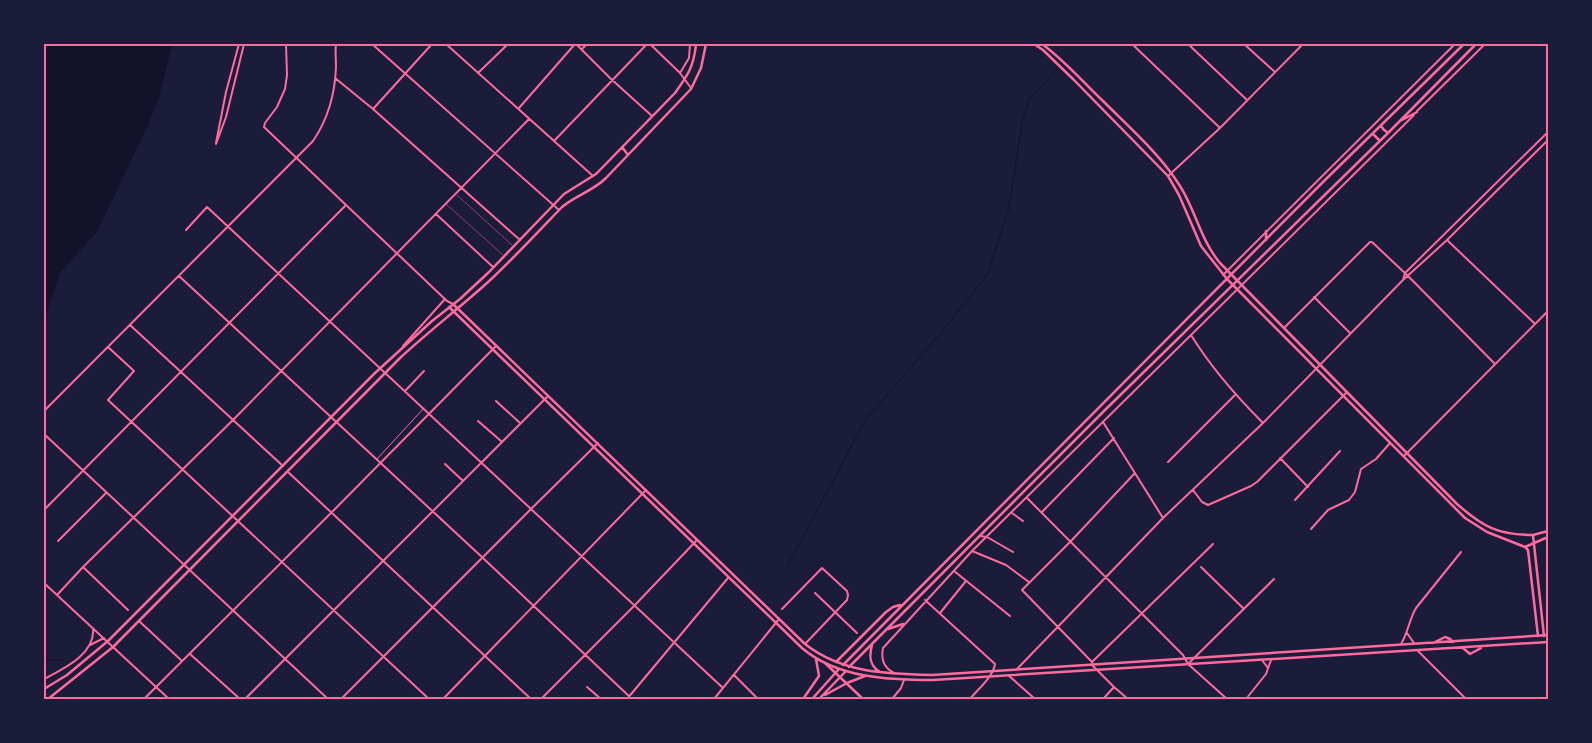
<svg xmlns="http://www.w3.org/2000/svg" width="1592" height="743" font-family="'Sofia Sans Condensed',sans-serif">
<style>
.water{fill:#12122b}
.lines{fill:none;stroke-linecap:round;stroke-linejoin:round}
.stream{stroke:#12122b;stroke-width:1}
.service{stroke:#ff6b9d;stroke-width:0.5}
.pedestrian{stroke:#ff6b9d;stroke-width:1}
.minor{stroke:#ff6b9d;stroke-width:2}
.tertiary{stroke:#ff6b9d;stroke-width:2}
.secondary{stroke:#ff6b9d;stroke-width:2.5}
.primary{stroke:#ff6b9d;stroke-width:2.5}
.neatline{fill:none;stroke:#ff6b9d;stroke-width:2}
</style>
<rect width="100%" height="100%" fill="#1b1b3a"/>
<!-- water -->
<path class="water" d="M44 44H172L159 98 148 125 97 232 60 273 44 320Z"/>
<g class="lines">
<!-- stream -->
<path class="stream" d="M788 565 866 419 941 333 988 273 1009 207 1022 124 1029 99 1062 64
M44 660H62"/>
<!-- service -->
<path class="service" d="M457 195 512 245
M446 204 503 255"/>
<!-- pedestrian -->
<path class="pedestrian" d="M377 459 424 408"/>
<!-- minor -->
<path class="minor" d="M372 44 559 210
M446 44 593 176
M576 44 610 78 652 116
M650 44 680 73 691 88
M1132 44 1220 128
M1188 44 1247 100
M1244 44 1275 72
M582 49 587 44
M478 73 508 44
M680 73 689 58 690 44
M335 78 373 109 520 240
M519 108 575 44
M373 109 432 44
M1417 111 1485 44
M554 141 647 44
M216 143 226 92 239 44
M216 144 226 117 244 44
M1168 176 1220 128 1303 44
M436 214 493 267
M186 230 207 207 723 688
M1447 240 1534 323
M1223 275 1455 44
M179 276 483 558 632 699
M1403 280 1405 273 1548 132
M1314 297 1350 333
M130 325 283 466
M1284 328 1370 242H1372L1408 276 1495 364
M1191 335C1212 369 1235 395 1263 423
M403 346 445 299
M108 347 134 371 108 400 429 699
M405 391 424 371
M496 401 520 423
M44 411 313 141C328 119 335 94 336 67 336 59 335 52 336 44
M478 421 501 441
M1103 422 1163 518
M44 434 328 699
M1404 456 1548 311
M1280 458 1308 487
M1168 462 1235 395
M445 464 462 480
M1193 490 1202 502 1208 505 1251 486 1257 482 1347 392
M1027 498 1183 655 1188 664 1227 699
M1295 500 1340 451
M44 510 346 205
M1042 512 1114 438
M1012 513 1023 521
M1311 529 1328 510 1349 500 1355 492 1361 469 1376 459 1390 443
M980 536 987 537 1013 552
M58 541 106 493
M972 551 1006 565 1029 582
M83 567 128 610
M1201 567 1244 609
M954 571 1010 616
M44 583 169 699
M815 593 857 633
M57 595 83 567 233 420 529 119
M925 600 995 664C993 677 978 689 970 699
M782 609 822 568 847 591 848 595 847 600 805 644
M940 613 966 581
M139 621 182 661
M1407 633 1414 643
M1401 644C1408 633 1409 620 1416 608L1461 552
M90 645 104 638
M1418 651 1466 699
M190 654 240 699
M1262 660 1268 668
M1093 661 1213 544
M1188 664 1274 579
M1017 669 1163 518 1263 423 1403 280 1447 240 1548 140
M894 673C883 667 881 659 883 648L972 551 1414 115
M734 675 758 699
M1008 675 1035 699
M44 679C63 669 96 654 93 628
M587 687 601 699
M245 699 548 396
M341 699 531 509 598 443
M443 699 646 490
M541 699 634 606 697 540
M627 699 728 578
M714 699 779 619
M892 699 901 688 904 680
M1103 699 1114 687
M1128 699 1114 687 1093 666 1092 662 1022 590 1071 541 1135 473
M1246 699 1266 674 1271 660"/>
<!-- tertiary -->
<path class="tertiary" d="M286 44 287 75 285 89 277 107 265 123 264 127 447 301 453 304
M288 472 531 699
M144 699 332 512 496 346"/>
<!-- secondary -->
<path class="secondary" d="M1034 44 1043 50 1074 80 1168 176 1179 195 1201 246 1227 279 1465 518 1487 532 1525 547 1528 550 1538 636
M1042 44C1064 60 1083 82 1103 101 1129 127 1161 155 1180 186 1196 211 1200 239 1220 263L1457 504C1483 527 1498 535 1533 535L1544 636
M1533 535 1548 531
M1525 547 1548 537
M826 664 863 699"/>
<!-- primary -->
<path class="primary" d="M1402 120 1417 112
M1381 125 1383 129 1388 133
M1373 134 1380 141
M622 147 628 155
M1266 231V240
M453 304 805 644C842 673 886 674 932 675L1548 635
M449 307 802 648C837 678 888 680 933 680L1548 642
M888 629 903 624
M1433 643 1445 637 1450 639 1453 642
M872 645C869 656 869 666 880 672
M1463 648 1470 654 1481 648
M836 662 886 612 893 607 900 605
M843 665 1325 180 1464 44
M849 667 1105 410 1388 133 1476 44
M44 689 67 675 108 641 375 373 432 321 460 299 489 272 564 194 596 174 675 93C688 75 694 66 696 44
M825 695 847 683 865 676
M48 699 113 647 400 358C428 332 458 309 487 283 513 259 538 232 562 207 576 195 593 191 606 178L691 89 701 68 706 44
M803 699 819 676 816 659
M812 699 839 669
M819 699 846 671"/>
</g>
<!-- border -->
<rect width="1592" height="743" fill="none" stroke="#1b1b3a" stroke-width="90"/>
<rect x="45" y="45" width="1502" height="653" class="neatline"/>
</svg>
